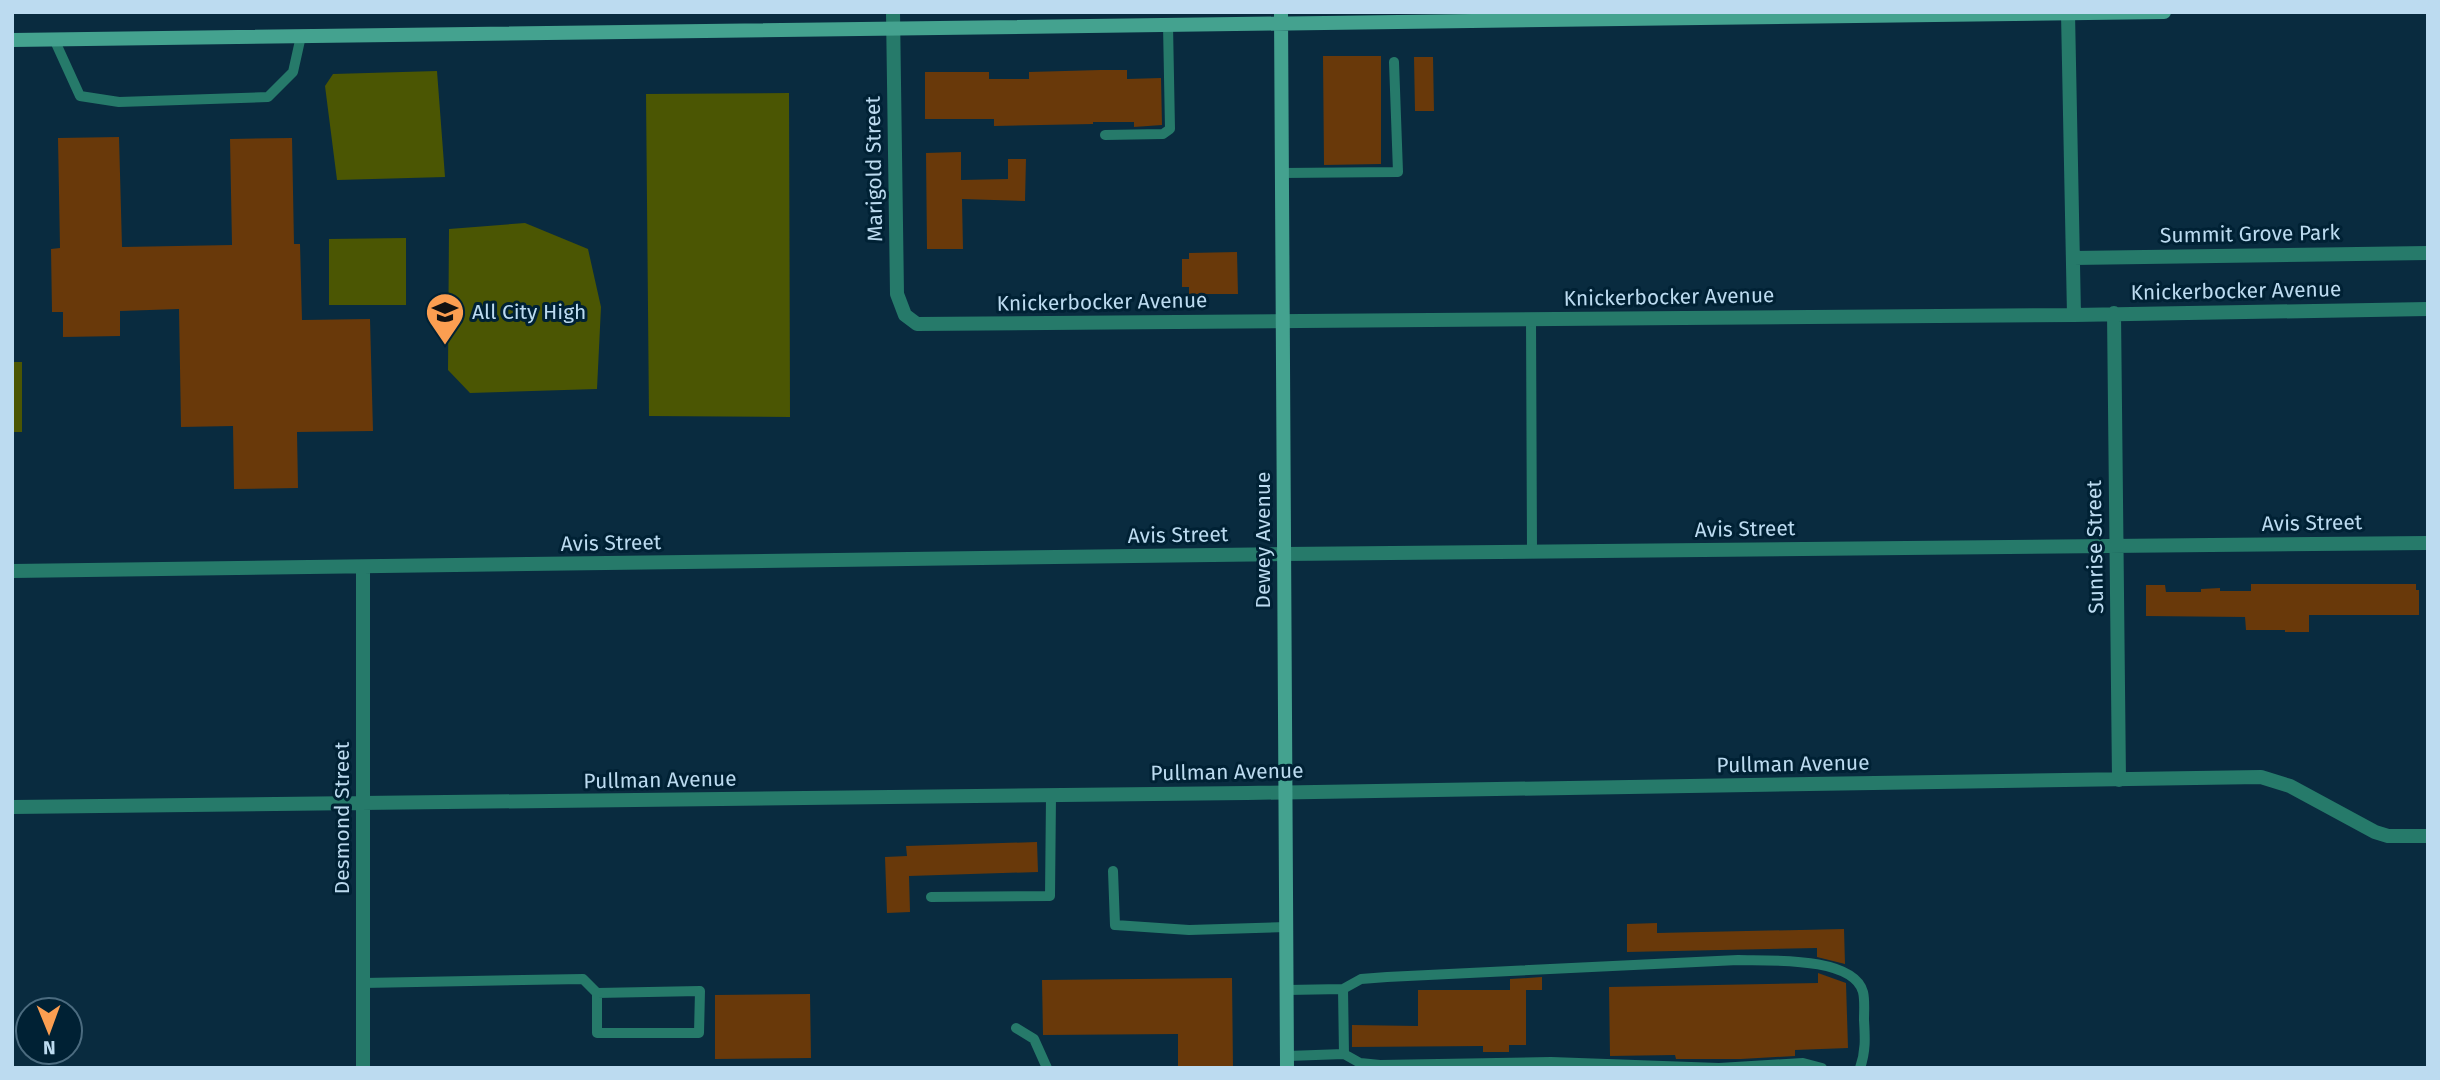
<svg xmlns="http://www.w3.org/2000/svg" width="2440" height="1080" font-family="'Fira Sans',sans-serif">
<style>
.green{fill:#4b5603}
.building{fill:#69390a}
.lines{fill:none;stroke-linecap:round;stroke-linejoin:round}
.lane{stroke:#267a6a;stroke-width:10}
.street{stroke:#267a6a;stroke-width:14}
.secondary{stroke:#44a28f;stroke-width:14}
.labels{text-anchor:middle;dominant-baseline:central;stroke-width:6;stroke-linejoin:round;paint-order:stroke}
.street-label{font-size:21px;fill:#bcdbf0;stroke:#002134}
.poi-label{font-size:21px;fill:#bcdbf0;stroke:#002134;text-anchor:start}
</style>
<rect width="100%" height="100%" fill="#092b3f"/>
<!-- green -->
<path class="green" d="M437 71 445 177 337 180 325 86 333 74Z
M789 93 790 417 649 416 646 94Z
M525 223 588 249 601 307 597 389 470 393 448 370 449 229Z
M406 238V305H329V239Z
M12 362H22V432H12Z"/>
<!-- building -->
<path class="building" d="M1323 56H1381V164L1324 165Z
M1414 57H1433L1434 111H1415Z
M1100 70H1127V79L1161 78 1162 125 1134 127V122H1093V124L994 126V119H925V72H989V79H1029V72Z
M119 137 122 247 232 245 230 139 292 138 294 244H300L302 320 370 319 373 431 297 432 298 488 234 489 233 426 181 427 179 309 120 311V336L63 337V312H52L51 249 60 248 58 138Z
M961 152V180L1008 179V159H1026L1025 201 962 199 963 249H927L926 153Z
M1237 252 1238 294H1189V287H1182V259H1189V253Z
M2251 584H2416V590H2419V615H2309V632H2285V630H2246L2245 617 2146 616V585H2165L2166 592H2201V589L2220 588V591H2251Z
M1037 842 1038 872 909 876 910 912 887 913 885 857 907 856 906 846Z
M1657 923V933L1844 929 1845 964 1817 957V948L1627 952V924Z
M1818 973 1846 983 1848 1048 1795 1050V1056L1741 1059H1676L1675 1055 1610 1056 1609 987 1818 983Z
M1542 977V990H1526V1045H1509V1052H1483V1046L1352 1047V1025L1418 1026V990H1510V979Z
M1232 978 1233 1068H1178V1034L1043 1035 1042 980Z
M810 994 811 1058 715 1059V995Z"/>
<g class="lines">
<!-- lane -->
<path class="lane" d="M54 39 80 96 119 102 268 97 293 72 301 36
M1105 135 1163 134 1170 129 1168 25
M1282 173 1398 172 1394 62
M1531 319 1532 552
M1113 871 1115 925 1189 930 1286 927
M931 897 1050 896 1051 796
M363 983 583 979 597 993 700 991 699 1033H597V993
M1343 989 1344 1054
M1287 990 1343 989 1361 979 1387 977 1738 960C1768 961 1853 956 1863 992 1865 1000 1864 1011 1864 1020 1865 1037 1866 1051 1860 1068
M1016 1028 1034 1039 1047 1068
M1287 1056 1344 1054 1360 1063 1380 1065 1551 1062 1719 1068 1803 1063 1822 1068"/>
<!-- street -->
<path class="street" d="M893 12 897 294 905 315 917 324 2074 315 2428 309
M2068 13 2074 315
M2073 258 2428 253
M2114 313 2119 780
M363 568V1068
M12 571 1284 554 2428 543
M12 807 1247 793 2261 777 2290 786 2375 832 2388 836H2428"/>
<!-- secondary -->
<path class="secondary" d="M1281 12 1287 1068
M12 40 2164 12"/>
</g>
<!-- icons -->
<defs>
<g id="school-pin" transform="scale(2.0125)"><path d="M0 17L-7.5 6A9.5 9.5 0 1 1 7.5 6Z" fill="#fb9e51" stroke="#002134"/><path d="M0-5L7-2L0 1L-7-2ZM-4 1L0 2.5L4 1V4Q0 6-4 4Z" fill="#111"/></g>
</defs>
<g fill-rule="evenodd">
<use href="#school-pin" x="445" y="312"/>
</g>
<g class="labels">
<!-- street labels -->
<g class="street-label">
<text transform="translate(874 169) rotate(-91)">Marigold Street</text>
<text transform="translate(2250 234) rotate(-1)">Summit Grove Park</text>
<text transform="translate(2236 291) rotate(-1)">Knickerbocker Avenue</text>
<text transform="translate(1669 297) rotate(-1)">Knickerbocker Avenue</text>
<text transform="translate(1102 302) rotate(-1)">Knickerbocker Avenue</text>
<text transform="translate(2312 523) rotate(-1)">Avis Street</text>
<text transform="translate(1745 529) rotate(-1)">Avis Street</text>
<text transform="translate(1178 535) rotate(-1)">Avis Street</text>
<text transform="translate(1263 540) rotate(-90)">Dewey Avenue</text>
<text transform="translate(611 543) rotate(-1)">Avis Street</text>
<text transform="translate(2095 547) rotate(-91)">Sunrise Street</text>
<text transform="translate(1793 764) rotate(-1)">Pullman Avenue</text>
<text transform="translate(1227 772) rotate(-1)">Pullman Avenue</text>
<text transform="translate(660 780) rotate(-1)">Pullman Avenue</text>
<text transform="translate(342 818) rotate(-90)">Desmond Street</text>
</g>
<!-- poi labels -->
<g class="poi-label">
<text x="472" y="312">All City High</text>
</g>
</g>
<!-- border -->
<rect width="2440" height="1080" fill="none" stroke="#bcdbf0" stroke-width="28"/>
<!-- north arrow -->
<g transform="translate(49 1031) rotate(179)"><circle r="33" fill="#002134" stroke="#4b6b7f" stroke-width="2"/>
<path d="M0-5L12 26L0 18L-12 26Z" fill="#fb9e51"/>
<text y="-10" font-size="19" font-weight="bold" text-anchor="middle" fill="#bcdbf0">N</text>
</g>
</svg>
